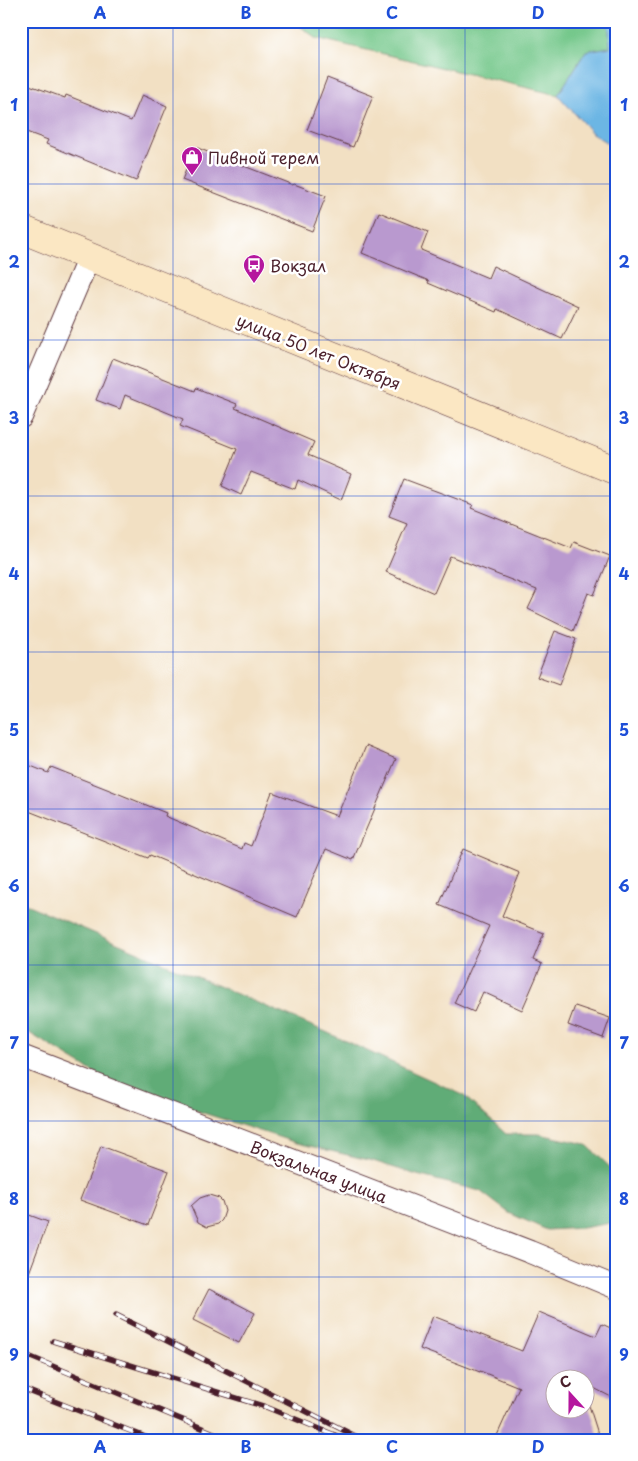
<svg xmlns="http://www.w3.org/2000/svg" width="638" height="1461" font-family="'Playpen Sans',sans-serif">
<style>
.green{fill:#75c88b;stroke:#60745b}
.forest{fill:#60ac77;stroke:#556651}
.water{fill:#6cb6e4;stroke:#5b6a88}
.building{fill:#b999cf}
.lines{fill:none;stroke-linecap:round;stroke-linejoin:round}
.street-casing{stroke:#633c42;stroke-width:24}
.secondary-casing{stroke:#633c42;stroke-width:29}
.street{stroke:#fff;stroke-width:22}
.secondary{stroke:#fbe7c3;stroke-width:28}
.rail-casing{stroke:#4a1f2b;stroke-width:5.5}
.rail{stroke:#fff;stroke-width:4;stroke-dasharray:11;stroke-linecap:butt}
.grid{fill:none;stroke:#1d4ed8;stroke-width:1;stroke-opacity:0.55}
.labels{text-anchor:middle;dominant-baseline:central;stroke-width:5;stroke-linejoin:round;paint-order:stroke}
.poi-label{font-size:16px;fill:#4a1f2b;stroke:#fff;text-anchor:start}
.street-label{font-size:16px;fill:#4a1f2b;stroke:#fff}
.neatline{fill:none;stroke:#1d4ed8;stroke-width:2}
.grid-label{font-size:16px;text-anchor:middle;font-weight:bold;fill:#1d4ed8}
</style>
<rect width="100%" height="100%" fill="#fff"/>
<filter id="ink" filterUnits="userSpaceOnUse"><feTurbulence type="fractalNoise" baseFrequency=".02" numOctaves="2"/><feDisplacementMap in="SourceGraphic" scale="10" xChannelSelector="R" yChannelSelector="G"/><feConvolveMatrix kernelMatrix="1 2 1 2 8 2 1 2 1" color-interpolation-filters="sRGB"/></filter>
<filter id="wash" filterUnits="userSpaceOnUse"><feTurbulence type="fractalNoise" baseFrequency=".0096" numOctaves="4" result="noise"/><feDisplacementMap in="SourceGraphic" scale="20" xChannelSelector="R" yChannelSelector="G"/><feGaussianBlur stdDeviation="1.12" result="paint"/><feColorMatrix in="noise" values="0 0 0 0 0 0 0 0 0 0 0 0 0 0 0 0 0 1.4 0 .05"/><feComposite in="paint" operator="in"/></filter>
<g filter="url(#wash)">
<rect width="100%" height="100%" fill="#f2e0c3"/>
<!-- green -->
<path class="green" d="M293 21H617V46L586 51 558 95 316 38Z"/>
<!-- forest -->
<path class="forest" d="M21 902 326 1032 463 1095 506 1134H539L586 1144 617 1174V1222L582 1228 547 1230 509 1213 480 1191 417 1175 373 1161 297 1143 113 1084 21 1028Z"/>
<!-- water -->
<path class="water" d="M608 21H617V149L593 134 558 95 586 51 610 47Z"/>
<g id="blocks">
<!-- building -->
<path class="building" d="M327 78 373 96 353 147 307 130Z
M21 82 65 98 66 95 131 121 142 95 167 106 136 181 46 144 48 140 21 130Z
M195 147 293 185 294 184 326 196 312 231 182 180Z
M379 212 428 232 421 250 488 278 493 266 578 306 562 339 497 309 496 312 428 283 429 281 362 253Z
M113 358 195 391 196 388 237 404 235 408 314 442 308 455 351 474 341 500 298 480 295 489 251 472 241 495 222 486 237 449 180 426 183 419 125 395 120 409 96 400Z
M404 479 473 505 471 508 571 548 574 542 610 556 594 595 588 593 573 631 528 609 537 590 450 556 434 593 386 572 407 523 389 516Z
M555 631 576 639 559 685 537 677Z
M366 746 396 759 353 860 326 849 297 917 150 855 148 858 21 808V762L48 773 51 767 107 789 166 813 165 816 242 849 244 843 251 846 272 792 337 816Z
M463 849 520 873 502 916 544 933 533 960 542 964 522 1010 483 992 474 1012 454 1003 489 926 439 905Z
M575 1006 610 1018 603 1038 568 1025Z
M101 1146 169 1171 148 1225 80 1200Z
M209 1195 219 1198 222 1201 225 1211 222 1220 218 1224 207 1227 198 1222 191 1206 200 1198Z
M21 1212 48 1222 23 1289H21Z
M209 1289 255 1313 239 1343 193 1320Z
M539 1312 596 1336 602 1324 617 1331V1400L586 1384V1378H556V1408H586V1396L600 1440H495L519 1387 480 1371V1372L420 1349 433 1316 522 1351Z"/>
</g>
</g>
<g filter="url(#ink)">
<use href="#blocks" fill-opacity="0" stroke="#633c42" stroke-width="1"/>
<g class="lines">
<!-- street casing -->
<g class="street-casing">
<path id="street" d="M21 417 89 257
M21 1056 530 1252 617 1288"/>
</g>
<!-- secondary casing -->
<g class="secondary-casing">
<path id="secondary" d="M21 229 617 471"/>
</g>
<!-- street -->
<use href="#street" class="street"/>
<!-- secondary -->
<use href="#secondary" class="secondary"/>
<!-- rail casing -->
<g class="rail-casing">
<path id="rail" d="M116 1315 363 1440
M53 1341 266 1407 347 1440
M21 1353 231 1440
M21 1388 153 1440"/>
</g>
<!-- rail -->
<use href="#rail" class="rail"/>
</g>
</g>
<!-- grid -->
<path class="grid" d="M173 21V1440M319 21V1440M465 21V1440M21 184H617M21 340H617M21 496H617M21 652H617M21 809H617M21 965H617M21 1121H617M21 1277H617"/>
<!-- icons -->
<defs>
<g id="shop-pin" transform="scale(1.125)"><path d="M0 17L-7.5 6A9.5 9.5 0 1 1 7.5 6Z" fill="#b5179e" stroke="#fff"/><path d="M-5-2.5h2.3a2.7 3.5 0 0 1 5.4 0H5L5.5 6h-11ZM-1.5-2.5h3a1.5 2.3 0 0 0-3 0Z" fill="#fff"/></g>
<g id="bus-pin" transform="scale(1.125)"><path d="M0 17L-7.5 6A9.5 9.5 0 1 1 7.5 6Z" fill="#b5179e" stroke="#fff"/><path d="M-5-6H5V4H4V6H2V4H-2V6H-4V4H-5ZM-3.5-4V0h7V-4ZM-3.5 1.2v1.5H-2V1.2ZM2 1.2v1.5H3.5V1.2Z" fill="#fff"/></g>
</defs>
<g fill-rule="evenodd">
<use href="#shop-pin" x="192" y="157"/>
<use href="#bus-pin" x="254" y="265"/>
</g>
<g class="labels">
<!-- poi labels -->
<g class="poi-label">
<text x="208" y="157">Пивной терем</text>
<text x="270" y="265">Вокзал</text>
</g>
<!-- street labels -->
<g class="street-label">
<text transform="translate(319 351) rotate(22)">улица 50 лет Октября</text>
<text transform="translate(319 1171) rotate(21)">Вокзальная улица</text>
</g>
</g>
<!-- margin -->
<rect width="638" height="1461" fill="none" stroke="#fff" stroke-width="55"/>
<!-- north arrow -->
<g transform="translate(570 1394) rotate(339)"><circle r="24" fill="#ffffff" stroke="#b7a5aa"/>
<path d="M0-4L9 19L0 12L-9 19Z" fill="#b5179e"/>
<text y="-8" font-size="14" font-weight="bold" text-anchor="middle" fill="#4a1f2b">С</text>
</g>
<rect x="28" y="28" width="582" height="1406" class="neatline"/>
<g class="grid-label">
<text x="100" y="19">A</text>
<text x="246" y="19">B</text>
<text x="392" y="19">C</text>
<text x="538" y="19">D</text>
<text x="14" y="111">1</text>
<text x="624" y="111">1</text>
<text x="14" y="268">2</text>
<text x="624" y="268">2</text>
<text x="14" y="424">3</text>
<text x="624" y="424">3</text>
<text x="14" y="580">4</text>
<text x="624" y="580">4</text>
<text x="14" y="736">5</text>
<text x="624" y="736">5</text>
<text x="14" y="892">6</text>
<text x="624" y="892">6</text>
<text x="14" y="1049">7</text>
<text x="624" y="1049">7</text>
<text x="14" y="1205">8</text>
<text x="624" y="1205">8</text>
<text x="14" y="1361">9</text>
<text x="624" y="1361">9</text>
<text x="100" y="1453">A</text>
<text x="246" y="1453">B</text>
<text x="392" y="1453">C</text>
<text x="538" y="1453">D</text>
</g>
</svg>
